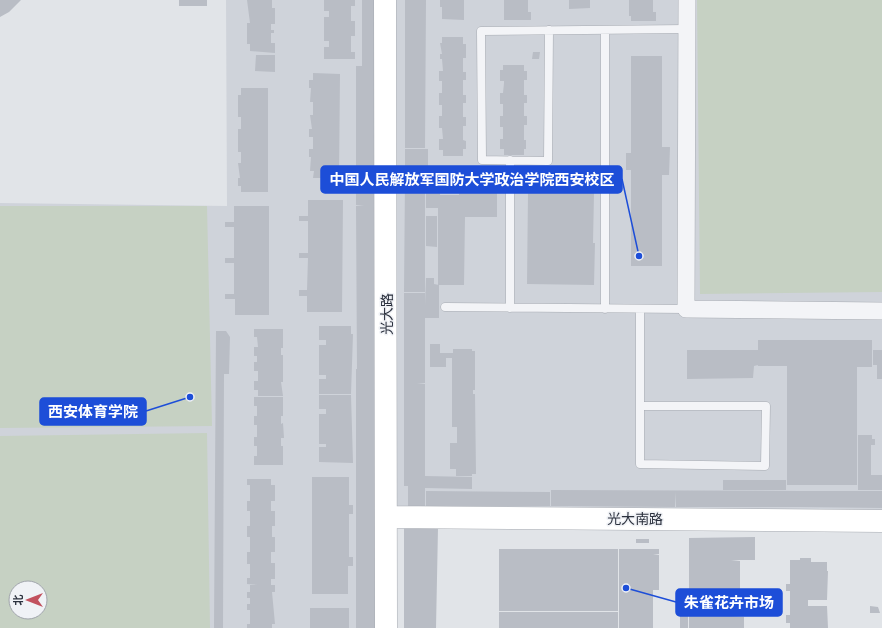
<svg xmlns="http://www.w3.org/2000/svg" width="882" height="628" font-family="'Public Sans','Noto Sans SC',sans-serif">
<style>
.built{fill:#cfd3da;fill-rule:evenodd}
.green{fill:#c6d1c3;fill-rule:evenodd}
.building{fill:#b9bdc5}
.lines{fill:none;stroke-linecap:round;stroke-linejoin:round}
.lane-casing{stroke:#a7abb2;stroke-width:9}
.street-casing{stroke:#a7abb2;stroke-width:18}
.secondary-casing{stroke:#a7abb2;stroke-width:23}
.lane{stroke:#f3f4f7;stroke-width:8}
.street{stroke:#f3f4f7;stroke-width:17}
.secondary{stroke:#fff;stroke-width:22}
.labels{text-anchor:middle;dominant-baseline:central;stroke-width:3;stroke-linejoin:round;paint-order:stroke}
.street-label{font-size:14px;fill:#2b313e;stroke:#f0f2f6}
.leader{fill:none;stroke:#1d4ed8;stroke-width:1.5}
.callout-dot{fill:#1d4ed8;stroke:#f0f2f6;stroke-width:1.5}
.callout{fill:#1d4ed8;stroke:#1d4ed8;stroke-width:1.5}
.callout-label{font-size:15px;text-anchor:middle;font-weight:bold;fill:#fff}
</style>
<rect width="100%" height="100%" fill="#e1e4e8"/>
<!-- built -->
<path class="built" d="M226 0H380L379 628H0V203L227 206ZM16 588H40V612H16Z
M394 0H882V514L396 513Z"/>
<!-- green -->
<path class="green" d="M697 0H882V292L700 294Z
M0 206H207L212 426 0 428Z
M207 433 210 628H0V436ZM16 588H40V612H16Z"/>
<!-- building -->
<path class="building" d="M0 0H21L9 12 0 17Z
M179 0H207V6H179Z
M247 0H272V8H275V24H271V30H274V33H271V43H275V53L250 51V44H247V23H250Z
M324 0H355V6H351V21H355V36H351V52H355V59H324V47H329V41H324V17H329V11H324Z
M362 0H378V182H356V66H362Z
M405 0H426L425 148H405Z
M440 0H464V20L442 19V7H440Z
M504 0H528V12H531V20H504Z
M569 0H590V8L569 9Z
M629 0H653V12H656V21H631V16H629Z
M442 37H463V44H466V58H463V72H466V80H463V95H466V103H463V117H466V126H463V140L466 141V149H463V156H443V150H439V139H443L442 128H439V116H442V105H439V93H442V81H439V71H443L442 59H440V54H442L440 43H442Z
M533 52H540L539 59H532Z
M256 55H275V72L255 71Z
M631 56H662V147H670L669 175H662V266H631V170H626V153H631Z
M503 65H524V71H527V80H524V95H527V103H524V116H527V125H524V140H526V149H524V155H504V149H500V139H503V127H500V116H503V104H500V93H503L504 83V81H500V70H503Z
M313 73 340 74 339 178H313L314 171H310L311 157H309V149H313V137H309V129H312L310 115H313V102H310L311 88H309V80H313Z
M241 88H268V192H241V186H238V178H240L238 163H241V152H238V129H241V117H238V95H241Z
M405 149H428V178H405Z
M405 179H425V292H404Z
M426 180H441L440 195H459V192H497V217H465L464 285H438V208H426Z
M356 183H378V369H357L356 206H364L356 205Z
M528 193H594L593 243H595L594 285 527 284Z
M308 200H343L342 312H307V296H299V290H307L308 258H299V253H308V221H299V216H308Z
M234 206H269V315H235V299H225V294H234V263H225V258H234V227H225V222H234Z
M426 216H437V247L426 246Z
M426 278H434V284L439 285V318H425V383L417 384H425V476L472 477V489L425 488V506H408V486H404V293H425V305Z
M319 326H351V334H353L351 394H319V379H326V375H319V345H326V340H319Z
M254 329H283V348H281V355H283V382H281L283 396H258V390H254V381H258V371H254V362H257V356H254V347H258L257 337H254Z
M216 331H226L230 337 229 374H224L223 628H214Z
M758 340H872V367H857V449H787V366H758Z
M430 344H440V353H453V349H472V351H475V390H473V394H475L476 474H472V476H456V469H450V443H457V427H452V358H446V367H430Z
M687 350H758V365L754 366 753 378 687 379Z
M873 350H882V379H877V365H873Z
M356 369H378V491H356Z
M319 395H351L353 463 319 462V447H326V444H319V414H326V409H319Z
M254 397H283V416H281V424L283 423 284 438H281V446H283V465H254V456H257V446H254V437H257V425H254V416H257V406H254Z
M858 435H872V439H875V445H871V475H882V490H858Z
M787 449H857V485H787Z
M312 477H349V505H353V514H349V557H353V566H348V594H312Z
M247 479H271V485H275V501H271V511H275V526H272V537H275V552H271V563H275V579H271V585H275V592H272L275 624H272V628H247V624H250V610H247V604H250V598H247V592H250V585H258L247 584V578H250V564H247V552H250V537H247V526H250V511H247V501H250V485H247Z
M723 480H786V490H723Z
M551 490 800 491V507H676L675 492V507L551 506Z
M356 491H378L377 608H356Z
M426 491 550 492V506H426Z
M800 491H882V508L800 507Z
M404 528H438L436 628H404Z
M755 537V560H731L740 561V602L731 603 746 602V616L731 617H744V628H689V538Z
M636 539H649V543H636Z
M499 549H618V590H499V569H523H499Z
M619 549H659V554H653L659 555V569H654H659V590H653V628H634V579V628H619Z
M800 558H811V562H827V571H828L827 600H808V606H827L828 628H790V623H786V615H790V591H786V584H790V560H800Z
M499 590H618V611H499Z
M680 606H688V628H680Z
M870 606 878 607 880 613H870Z
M310 608H349V628H310Z
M356 608H377V628H356Z
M499 612H618V628H499Z"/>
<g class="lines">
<!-- lane casing -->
<g class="lane-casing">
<path id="lane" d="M549 30 548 161 482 160 481 31 687 29
M605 30V309
M445 307 686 309
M510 308V160
M640 309V464L765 466 766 406H640"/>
</g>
<!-- street casing -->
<g class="street-casing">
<path id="street" d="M687 0 686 309 882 311"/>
</g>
<!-- secondary casing -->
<g class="secondary-casing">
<path id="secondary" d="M385 0 386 628
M387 517 882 521"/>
</g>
<!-- lane -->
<use href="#lane" class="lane"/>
<!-- street -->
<use href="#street" class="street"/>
<!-- secondary -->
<use href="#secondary" class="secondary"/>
</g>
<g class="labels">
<!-- street labels -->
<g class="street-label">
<text transform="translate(387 314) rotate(-90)">光大路</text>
<text x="635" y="519">光大南路</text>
</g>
</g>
<!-- callouts -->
<path class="leader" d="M639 256L622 179M190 397L146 411M626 588L676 602"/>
<g class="callout-dot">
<circle cx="639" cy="256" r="4"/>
<circle cx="190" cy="397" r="4"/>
<circle cx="626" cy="588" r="4"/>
</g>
<g class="callout">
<rect x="321" y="166" width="301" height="27" rx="4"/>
<rect x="40" y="398" width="106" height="27" rx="4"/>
<rect x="676" y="589" width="106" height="27" rx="4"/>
</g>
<g class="callout-label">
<text x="472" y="185">中国人民解放军国防大学政治学院西安校区</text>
<text x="93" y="417">西安体育学院</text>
<text x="729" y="608">朱雀花卉市场</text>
</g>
<!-- north arrow -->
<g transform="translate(28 600) rotate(270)"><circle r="19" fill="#f0f2f6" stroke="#a1a5ac"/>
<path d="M0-3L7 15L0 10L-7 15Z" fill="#c2515e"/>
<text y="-6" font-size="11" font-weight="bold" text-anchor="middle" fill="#2b313e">北</text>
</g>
</svg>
